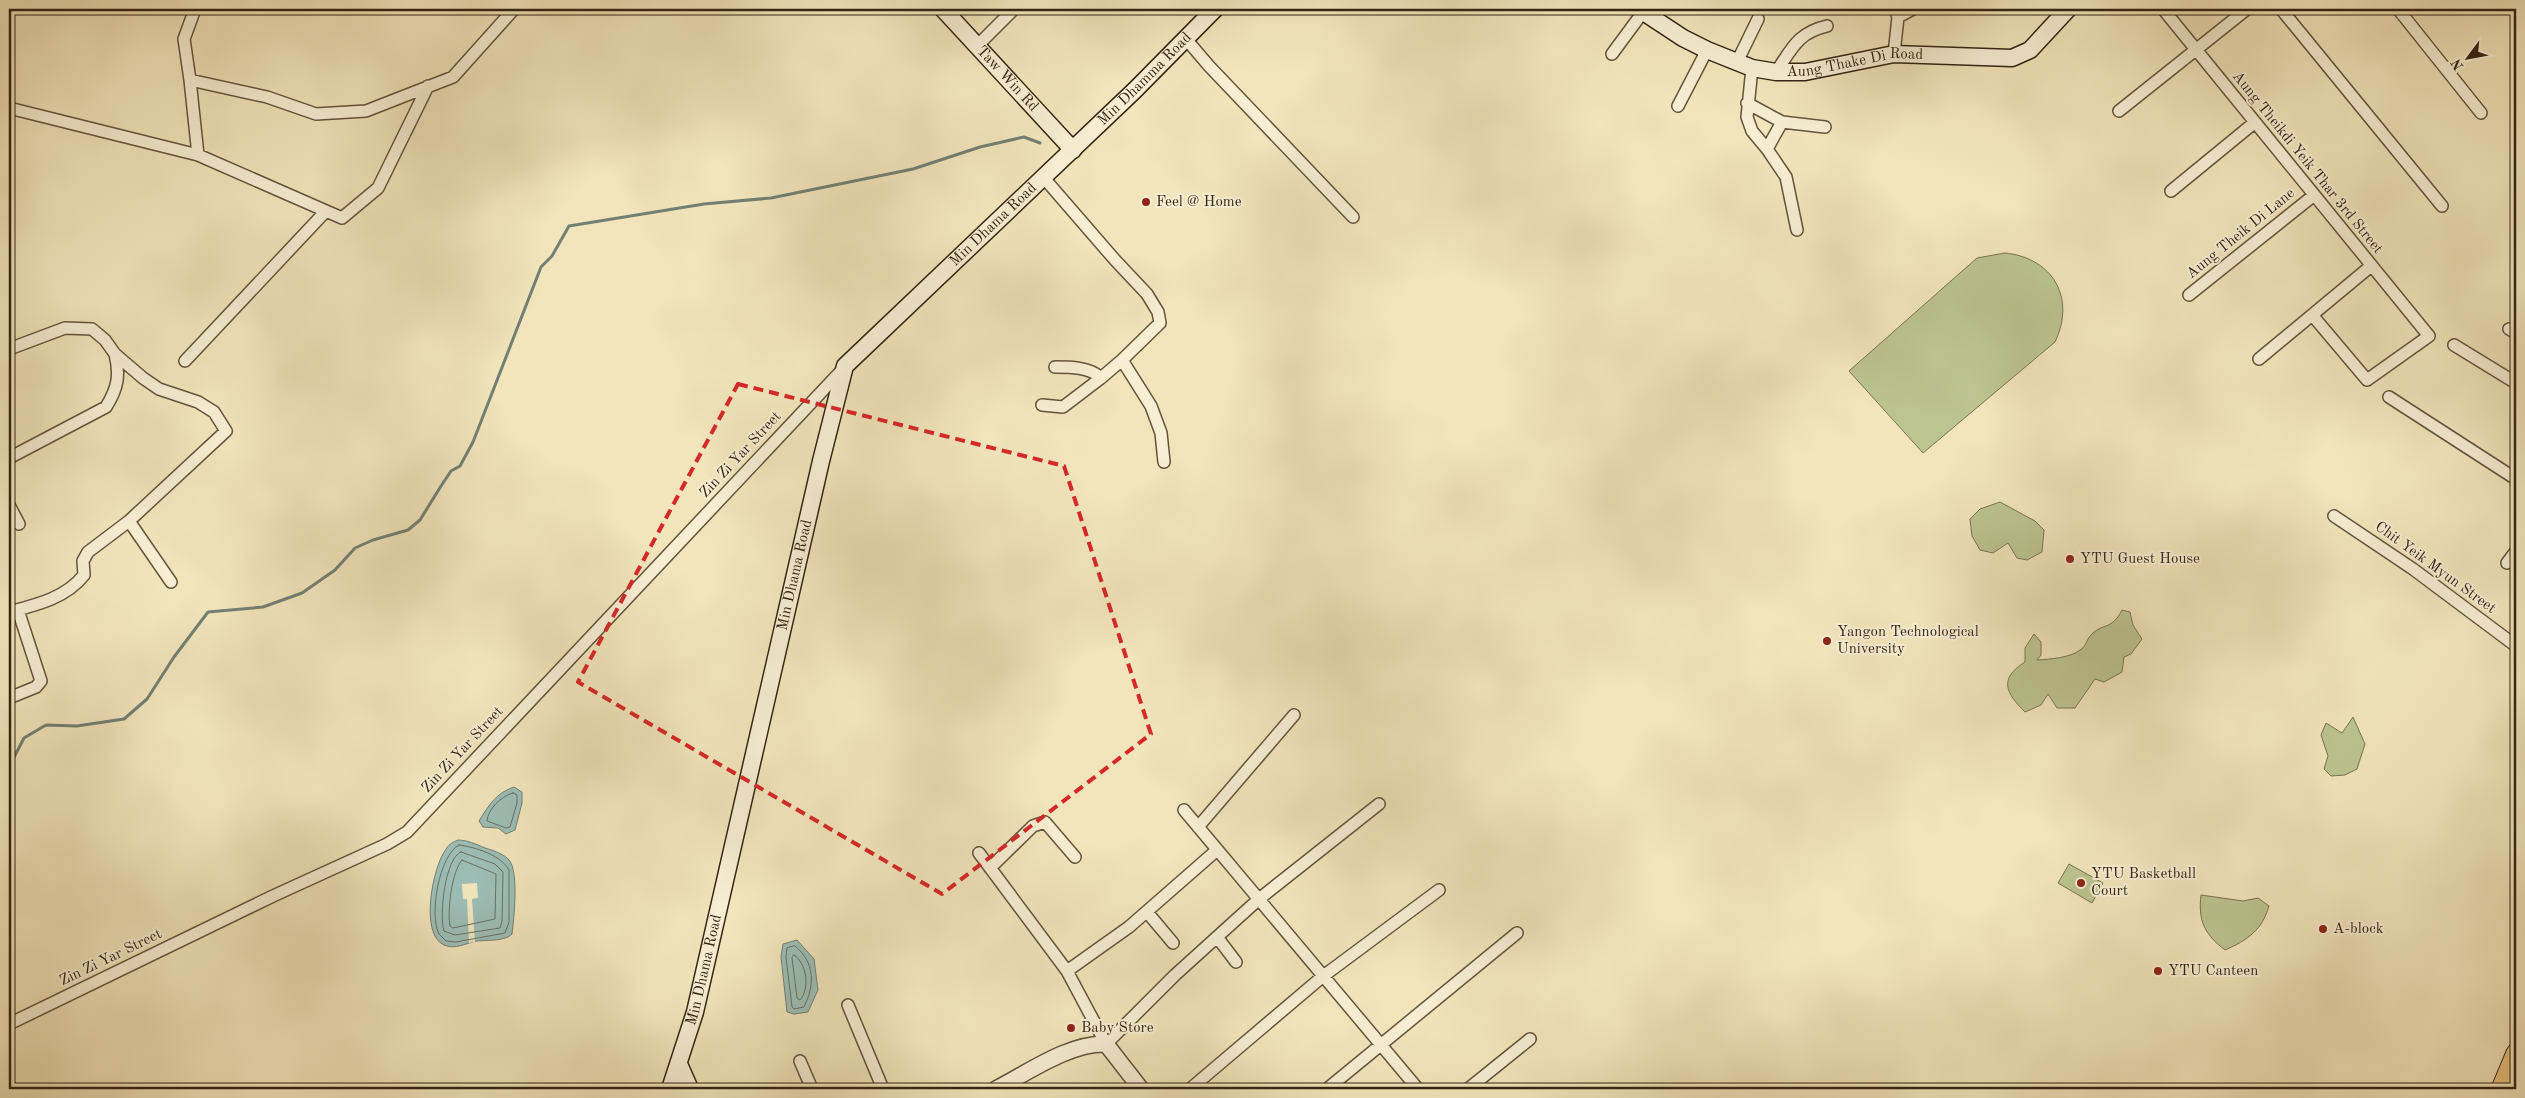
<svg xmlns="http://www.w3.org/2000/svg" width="2525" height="1098" font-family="'Old Standard TT',serif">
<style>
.green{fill:#bcc490;stroke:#787452}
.water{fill:#9cbeb6;stroke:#728075}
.pier{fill:#f2e5bb}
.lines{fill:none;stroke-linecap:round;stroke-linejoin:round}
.shore{stroke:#687164;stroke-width:1}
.stream{stroke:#728075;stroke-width:3}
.minor-casing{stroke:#64543d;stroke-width:14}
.tertiary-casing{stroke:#64543d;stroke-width:18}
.secondary-casing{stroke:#342413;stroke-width:19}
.primary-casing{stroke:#342413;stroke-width:21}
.minor{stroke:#f7eed3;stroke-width:11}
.tertiary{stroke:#f7eed3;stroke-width:15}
.secondary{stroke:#f7eed3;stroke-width:16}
.primary{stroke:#e9c27e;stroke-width:19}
.marked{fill:none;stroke:#d62828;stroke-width:4;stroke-dasharray:10 6;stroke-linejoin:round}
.poi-dot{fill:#8f2418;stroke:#f7eed3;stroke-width:2}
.labels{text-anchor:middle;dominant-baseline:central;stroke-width:4;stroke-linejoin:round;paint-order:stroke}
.street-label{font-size:15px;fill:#342413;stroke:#f7eed3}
.poi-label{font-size:15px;fill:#342413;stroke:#f7eed3;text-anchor:start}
</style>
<rect width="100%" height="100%" fill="#f2e5bb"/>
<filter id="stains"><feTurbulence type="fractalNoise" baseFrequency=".004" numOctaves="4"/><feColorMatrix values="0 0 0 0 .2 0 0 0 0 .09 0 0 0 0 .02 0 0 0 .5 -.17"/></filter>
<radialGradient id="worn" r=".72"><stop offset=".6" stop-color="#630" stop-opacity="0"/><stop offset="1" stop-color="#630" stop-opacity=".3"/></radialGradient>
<!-- green -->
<path class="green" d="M2005 253C2053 258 2076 298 2055 342L1923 453 1849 371 1977 258Z
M2000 502 2035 521 2044 530 2042 552 2027 560 2017 558 2008 543 1993 553 1980 550 1972 536 1970 519 1980 509Z
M2122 610 2130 612 2133 625 2142 639 2131 654 2124 657 2122 672 2104 682 2095 679 2075 708H2057L2048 694 2041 705 2025 712C2006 693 1998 679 2025 662V648L2034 634 2041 642V655L2037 660C2050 659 2070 658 2080 650 2086 647 2087 638 2092 634 2103 623 2112 630 2122 610Z
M2353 717 2365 744 2357 769 2345 775 2331 776 2324 769 2328 756 2321 735 2326 723 2342 733Z
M2069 864 2103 883 2092 903 2058 883Z
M2201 895 2243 901 2258 898 2269 906C2262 930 2248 940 2225 950 2204 934 2198 920 2201 895Z"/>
<!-- water -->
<path class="water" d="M514 787 522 792V803L515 830 506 834 498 828 483 827 479 821C489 805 496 793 514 787Z
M458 840C467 840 476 844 485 848 492 850 504 854 509 860 519 871 514 919 512 934L508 937C499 941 487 940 477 941 466 943 455 950 444 945 419 934 433 866 446 849 449 844 453 842 458 840Z
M797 940 814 959 818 990 808 1012 794 1014 787 1012 781 957 783 944Z"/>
<!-- pier -->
<path class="pier" d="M477 883 478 898 472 899 475 942 469 943 467 899H463L462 884Z"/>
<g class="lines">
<!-- shore -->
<path class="shore" d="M513 793 517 795V803L510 827 506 828 487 821C488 809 501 796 513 793Z
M459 845C475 847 501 855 509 870V922L505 933 456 942 446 941 439 934C429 915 439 855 459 845Z
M461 852 495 864 503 872 502 921 500 928 455 935 444 931C439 915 445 858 461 852Z
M462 860 496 874 495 919 453 928 450 926C447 910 452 871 462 860Z
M795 946C815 962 815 985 804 1007L794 1009 792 1007 786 957 787 948Z
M794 955C807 963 810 989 800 1000L797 998 792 958Z"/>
<!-- stream -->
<path class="stream" d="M9 767 24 738 46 725 77 726 124 719 147 699 174 657 208 612 263 607 302 593 335 570 355 548 373 540 408 530 420 520 441 486 451 471 460 466 473 442 541 267 552 256 569 226 704 204 771 198 913 169 980 147 1024 137 1040 143"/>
<!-- minor casing -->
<g class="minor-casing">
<path id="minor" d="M2163 9 2429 336 2367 380 2313 316
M2281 9 2442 206
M2398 9 2481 113
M1898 17 1913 9
M1186 39 1209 66 1353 217
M977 46 1014 9
M1612 54 1643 12
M1894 54 1898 17 1895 9
M1737 62 1758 19
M1752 68 1747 117 1752 131 1767 149
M1776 72C1792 49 1797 33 1827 26
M190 80 184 39 195 9
M1747 103 1782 122 1825 127
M1678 106 1707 50
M9 108 198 155 190 80 267 97 316 114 366 111 453 77 514 9
M2119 111 2247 9
M1782 122 1767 149 1786 177 1797 230
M198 155 342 218 378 188 428 86
M1044 178 1115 260 1147 294 1158 312 1160 323 1122 360 1151 406 1161 433 1164 462
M2171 191 2254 123
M2189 295 2313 196
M2509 329 2516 333
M2454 345 2516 383
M9 349 65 328 92 329 105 340 115 354 143 378 159 389 198 402 214 412 226 431 129 521 88 552 83 561 84 575C66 598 36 605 9 612
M2259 359 2371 266
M185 361 326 211
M1055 367C1070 367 1090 367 1101 378L1122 360
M2389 397 2516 479
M1042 405 1063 407 1101 378
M9 458 106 407C118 388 120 375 115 354
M9 505 19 524
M2334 516 2413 569 2516 646
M129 521 171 582
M2507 563 2516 551
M9 698 36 687 41 681 18 610
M1184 810 1418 1089
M1198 827 1294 715
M979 853 1067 971 1106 1044 1175 975 1259 899 1379 804
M990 868 1033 826 1045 822 1075 857
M1147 912 1173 943
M1217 937 1236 962
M1067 971 1129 927 1217 850
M848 1005 883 1089
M9 1024 273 896 387 844 407 832 843 369
M800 1061 812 1089
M9 1084 11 1089
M1190 1089 1322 977 1439 890
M1327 1089 1517 933
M1468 1089 1530 1039"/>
</g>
<!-- tertiary casing -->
<g class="tertiary-casing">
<path id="tertiary" d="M996 1089C1029 1072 1069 1043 1106 1044L1141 1089"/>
</g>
<!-- secondary casing -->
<g class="secondary-casing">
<g id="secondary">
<path id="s1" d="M943 9 1073 150"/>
<path id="s2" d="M1639 9 1683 38 1707 50 1752 68 1776 72H1805L1894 54 2012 58 2030 50 2068 9"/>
<path d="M679 1064 690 1089"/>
<path id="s3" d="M670 1089 695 1012 821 461 845 366 1135 90 1215 9"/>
</g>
</g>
<!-- primary casing -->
<g class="primary-casing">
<path id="primary" d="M2501 1089 2516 1053"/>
</g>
<!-- minor -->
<use href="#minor" class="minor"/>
<!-- tertiary -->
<use href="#tertiary" class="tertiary"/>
<!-- secondary -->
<use href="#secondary" class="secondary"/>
<!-- primary -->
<use href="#primary" class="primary"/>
</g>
<!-- marked area -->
<path class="marked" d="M738 384 1064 466 1151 734 942 894 578 682Z"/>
<!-- markers -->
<g class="poi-dot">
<circle cx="1146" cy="202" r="5"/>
<circle cx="2070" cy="559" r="5"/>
<circle cx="1827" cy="641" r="5"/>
<circle cx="2081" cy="883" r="5"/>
<circle cx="2323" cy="929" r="5"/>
<circle cx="2158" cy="971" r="5"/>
<circle cx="1071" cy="1028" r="5"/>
</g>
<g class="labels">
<!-- street labels -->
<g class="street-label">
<text stroke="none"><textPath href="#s2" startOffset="232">Aung Thake Di Road</textPath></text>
<text stroke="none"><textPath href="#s1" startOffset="95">Taw Win Rd</textPath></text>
<text stroke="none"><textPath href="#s3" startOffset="1159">Min Dhamma Road</textPath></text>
<text transform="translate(2307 163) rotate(51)">Aung Theikdi Yeik Thar 3rd Street</text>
<text stroke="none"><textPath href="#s3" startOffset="949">Min Dhama Road</textPath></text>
<text transform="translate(2241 234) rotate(-39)">Aung Theik Di Lane</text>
<text transform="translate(741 455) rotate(-47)">Zin Zi Yar Street</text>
<text transform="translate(2435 568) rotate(36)">Chit Yeik Myun Street</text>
<text stroke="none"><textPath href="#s3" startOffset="529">Min Dhama Road</textPath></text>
<text transform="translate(463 750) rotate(-47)">Zin Zi Yar Street</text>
<text transform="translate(111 958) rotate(-26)">Zin Zi Yar Street</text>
<text stroke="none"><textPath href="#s3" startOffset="124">Min Dhama Road</textPath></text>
</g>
<!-- poi labels -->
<g class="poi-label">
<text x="1156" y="202">Feel @ Home</text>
<text x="2080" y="559">YTU Guest House</text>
<text x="1837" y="632">Yangon Technological<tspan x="1837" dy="17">University</tspan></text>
<text x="2091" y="874">YTU Basketball<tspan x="2091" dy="17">Court</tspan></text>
<text x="2333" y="929">A-block</text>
<text x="2168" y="971">YTU Canteen</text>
<text x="1081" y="1028">Baby Store</text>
</g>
</g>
<!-- margin -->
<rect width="2525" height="1098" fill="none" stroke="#f2e5bb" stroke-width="30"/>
<rect x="10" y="10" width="2505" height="1078" fill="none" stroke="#342413" stroke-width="2.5"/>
<rect x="15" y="15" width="2495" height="1068" fill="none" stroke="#342413"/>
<!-- north arrow -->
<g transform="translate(2468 58) rotate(238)" stroke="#f7eed3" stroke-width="4" paint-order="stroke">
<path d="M0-4L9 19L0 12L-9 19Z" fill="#342413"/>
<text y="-8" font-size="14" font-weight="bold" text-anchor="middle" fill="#342413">N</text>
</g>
<rect width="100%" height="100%" filter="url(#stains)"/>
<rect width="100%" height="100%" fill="url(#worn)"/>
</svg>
